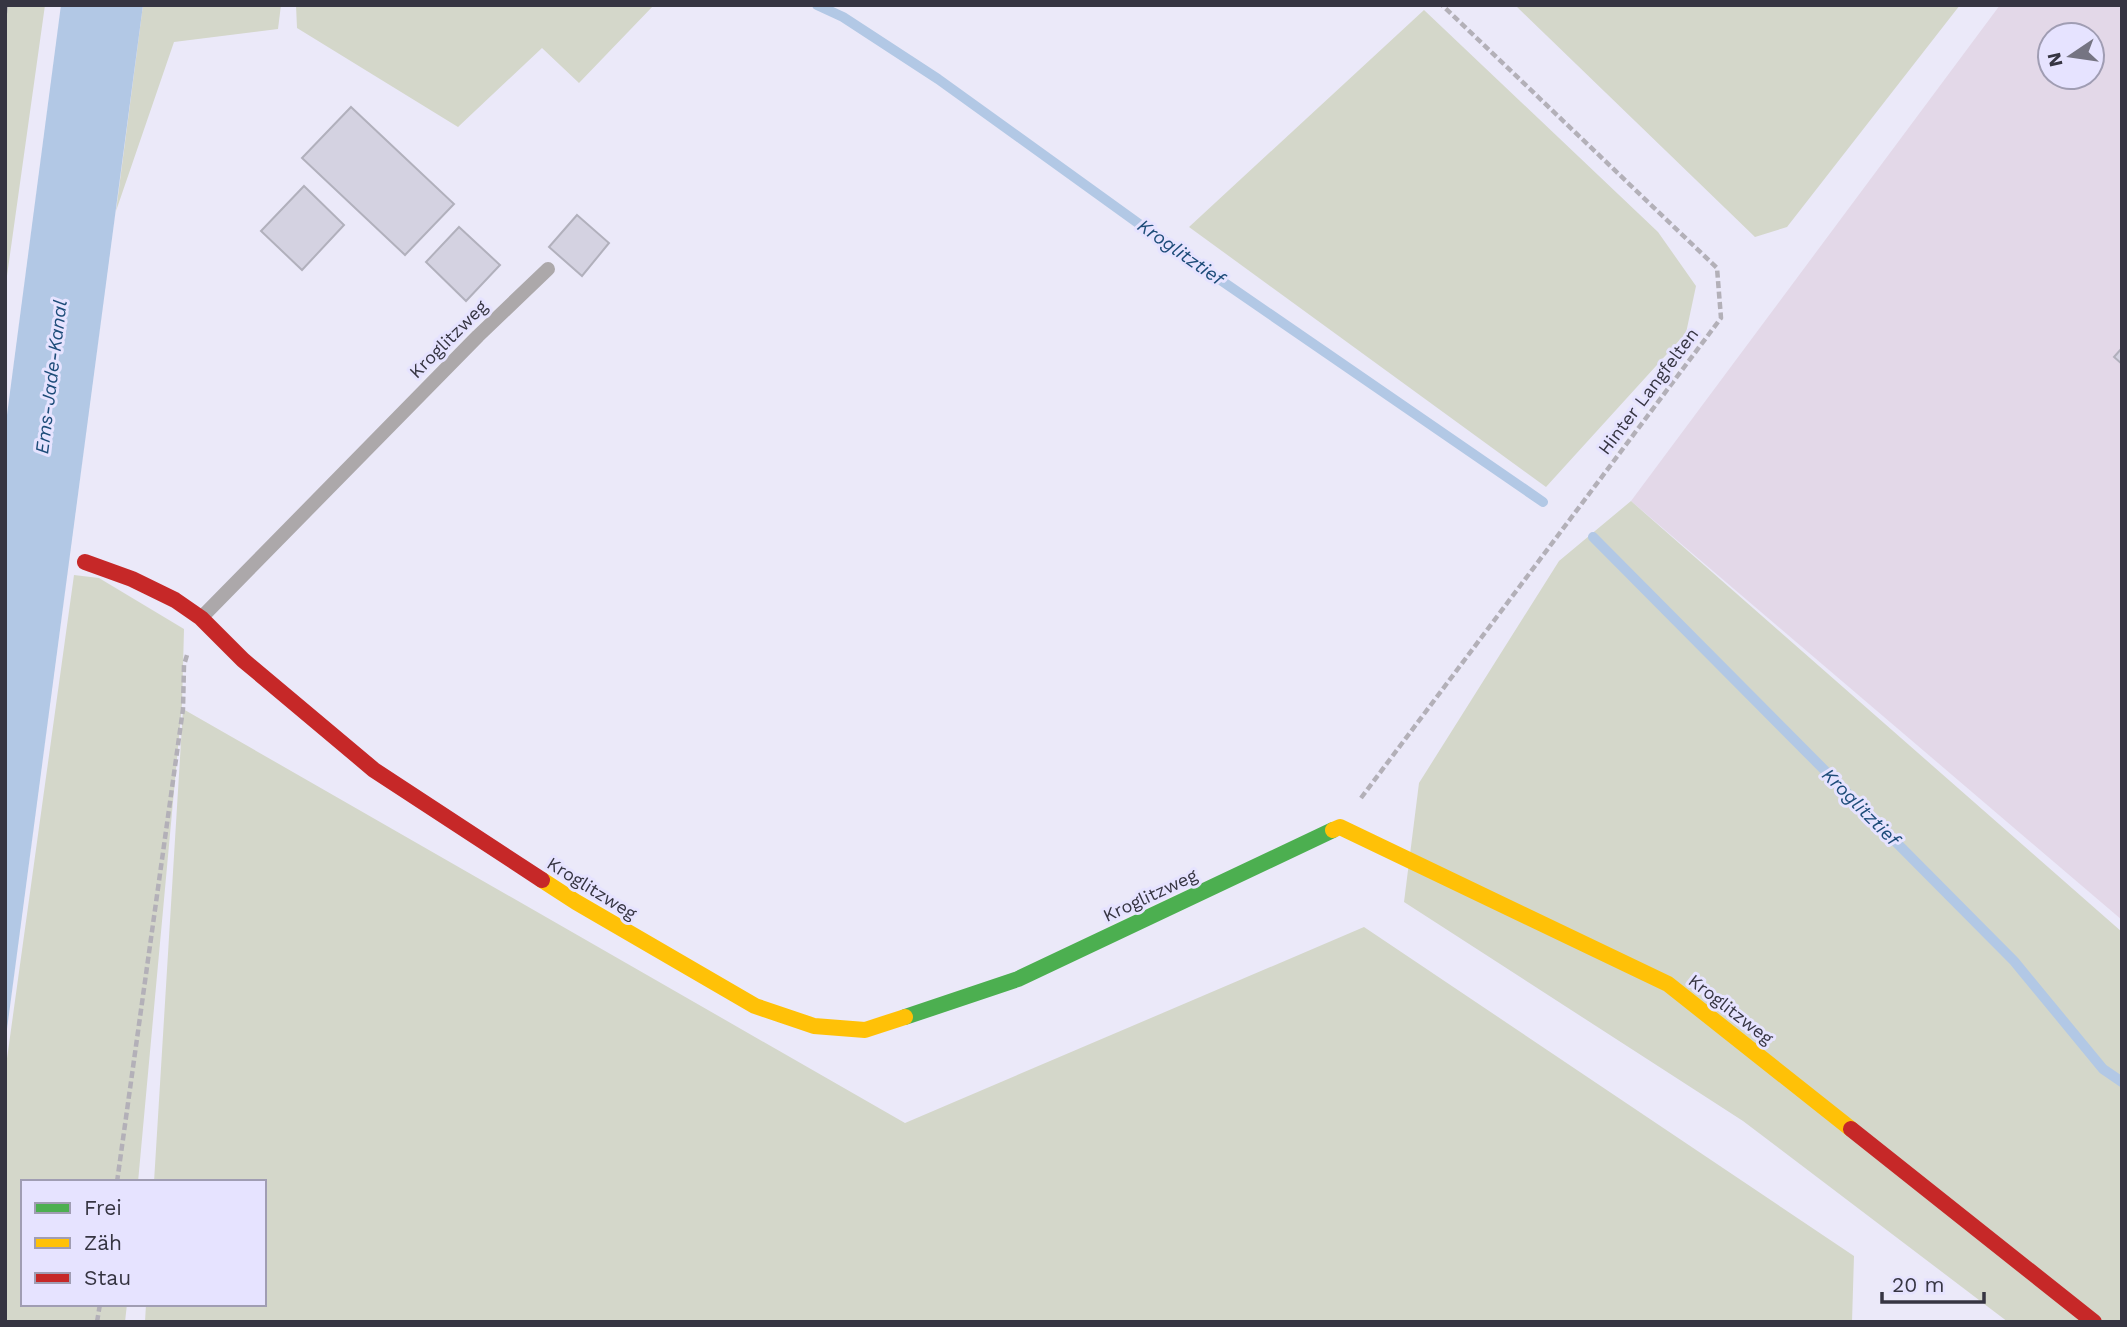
<svg xmlns="http://www.w3.org/2000/svg" width="2127" height="1327" font-family="'Work Sans',sans-serif">
<style>
.commercial{fill:#e3d8e8;fill-rule:evenodd}
.green{fill:#d4d7ca}
.water{fill:#b2c8e5}
.lines{fill:none;stroke-linecap:round;stroke-linejoin:round}
.stream{stroke:#b2c8e5;stroke-width:10}
.building{fill:#d4d2e1;stroke:#b1b0bc;stroke-width:2}
.path{stroke:#b3b0b8;stroke-width:4.5;stroke-dasharray:7 3.5;stroke-linecap:butt}
.lane{stroke:#aca8aa;stroke-width:14}
.fast{stroke:#4caf50;stroke-width:16}
.slow{stroke:#ffc107;stroke-width:16}
.jam{stroke:#c62828;stroke-width:16}
.labels{text-anchor:middle;dominant-baseline:central;stroke-width:6;stroke-linejoin:round;paint-order:stroke}
.street-label{font-size:18px;fill:#363542;stroke:#e6e3ff}
.water-label{font-size:19px;font-style:italic;fill:#1d4c79;stroke:#e6e3ff}
</style>
<rect width="100%" height="100%" fill="#ebe9f9"/>
<!-- commercial -->
<path class="commercial" d="M2000 5H2122V920L1631 501ZM2050 35H2092V77H2050Z"/>
<!-- green -->
<path class="green" d="M5 5H45L5 290Z
M143 5H281L278 29 174 42 116 211Z
M296 5H654L579 83 542 48 458 127 297 28Z
M1515 5H1960L1787 227 1755 237Z
M1424 10 1658 232 1696 286 1686 333 1546 487 1189 227Z
M1631 501 2122 932V1322H2008L1743 1121 1404 902 1419 783 1559 561Z
M74 575 99 578 184 629 182 704 138 1182H23V1304H127L125 1322H5V1073Z
M183 709 905 1123 1364 927 1854 1256 1852 1322H145L146 1304H264V1182H154Z"/>
<!-- water -->
<path class="water" d="M61 5H143L5 1044V430Z"/>
<g class="lines">
<!-- stream -->
<path class="stream" d="M817 5 843 17 938 79 1142 226 1543 502
M1593 537 2014 961 2103 1069 2122 1082"/>
</g>
<!-- building -->
<path class="building" d="M351 107 454 204 405 255 302 158Z
M304 186 344 225 302 270 261 231Z
M577 215 609 243 582 276 549 247Z
M459 227 500 265 466 301 426 262Z
M2122 348V364L2114 357Z"/>
<g class="lines">
<!-- path -->
<path class="path" d="M5 13 6 5
M1361 798 1721 318 1717 268 1442 5
M117 1182 183 709 184 665 187 655
M97 1322 100 1304"/>
<!-- lane -->
<path class="lane" d="M201 618 478 336 548 269"/>
<!-- fast -->
<path class="fast" d="M905 1017 1018 979 1333 830"/>
<!-- slow -->
<path class="slow" d="M1333 830 1340 827 1668 984 1851 1129
M542 880 576 902 755 1006 814 1026 865 1030 905 1017"/>
<!-- jam -->
<path class="jam" d="M85 562 132 579 175 600 201 618 243 660 374 770 542 880
M1851 1129 2094 1322"/>
</g>
<g class="labels">
<!-- street labels -->
<g class="street-label">
<text transform="translate(448 339) rotate(-45)">Kroglitzweg</text>
<text transform="translate(1648 391) rotate(-53)">Hinter Langfelten</text>
<text transform="translate(592 888) rotate(32)">Kroglitzweg</text>
<text transform="translate(1150 895) rotate(-25)">Kroglitzweg</text>
<text transform="translate(1731 1009) rotate(38)">Kroglitzweg</text>
</g>
<!-- water labels -->
<g class="water-label">
<text transform="translate(1181 252) rotate(35)">Kroglitztief</text>
<text transform="translate(51 377) rotate(-83)">Ems-Jade-Kanal</text>
<text transform="translate(1861 807) rotate(45)">Kroglitztief</text>
</g>
</g>
<!-- border -->
<rect width="2127" height="1327" fill="none" stroke="#363542" stroke-width="14"/>
<!-- legend -->
<rect x="21" y="1180" width="245" height="126" fill="#e6e3ff" stroke="#a09db3" stroke-width="2"/>
<rect x="35" y="1203" width="35" height="10" fill="#4caf50" stroke="#a09db3" stroke-width="2"/>
<text x="84" y="1215" font-size="21" fill="#363542">Frei</text>
<rect x="35" y="1238" width="35" height="10" fill="#ffc107" stroke="#a09db3" stroke-width="2"/>
<text x="84" y="1250" font-size="21" fill="#363542">Zäh</text>
<rect x="35" y="1273" width="35" height="10" fill="#c62828" stroke="#a09db3" stroke-width="2"/>
<text x="84" y="1285" font-size="21" fill="#363542">Stau</text>
<!-- north arrow -->
<g transform="translate(2071 56) rotate(257)"><circle r="33" fill="#e6e3ff" stroke="#a09db3" stroke-width="2"/>
<path d="M0-5L12 26L0 18L-12 26Z" fill="#757482"/>
<text y="-10" font-size="19" font-weight="bold" text-anchor="middle" fill="#363542">N</text>
</g>
<!-- scale -->
<path d="M1882 1292v10h102v-10" fill="none" stroke="#363542" stroke-width="3.5"/>
<text x="1892" y="1292" font-size="21" fill="#363542" stroke="#e6e3ff" stroke-width="5" paint-order="stroke">20 m</text>
</svg>
